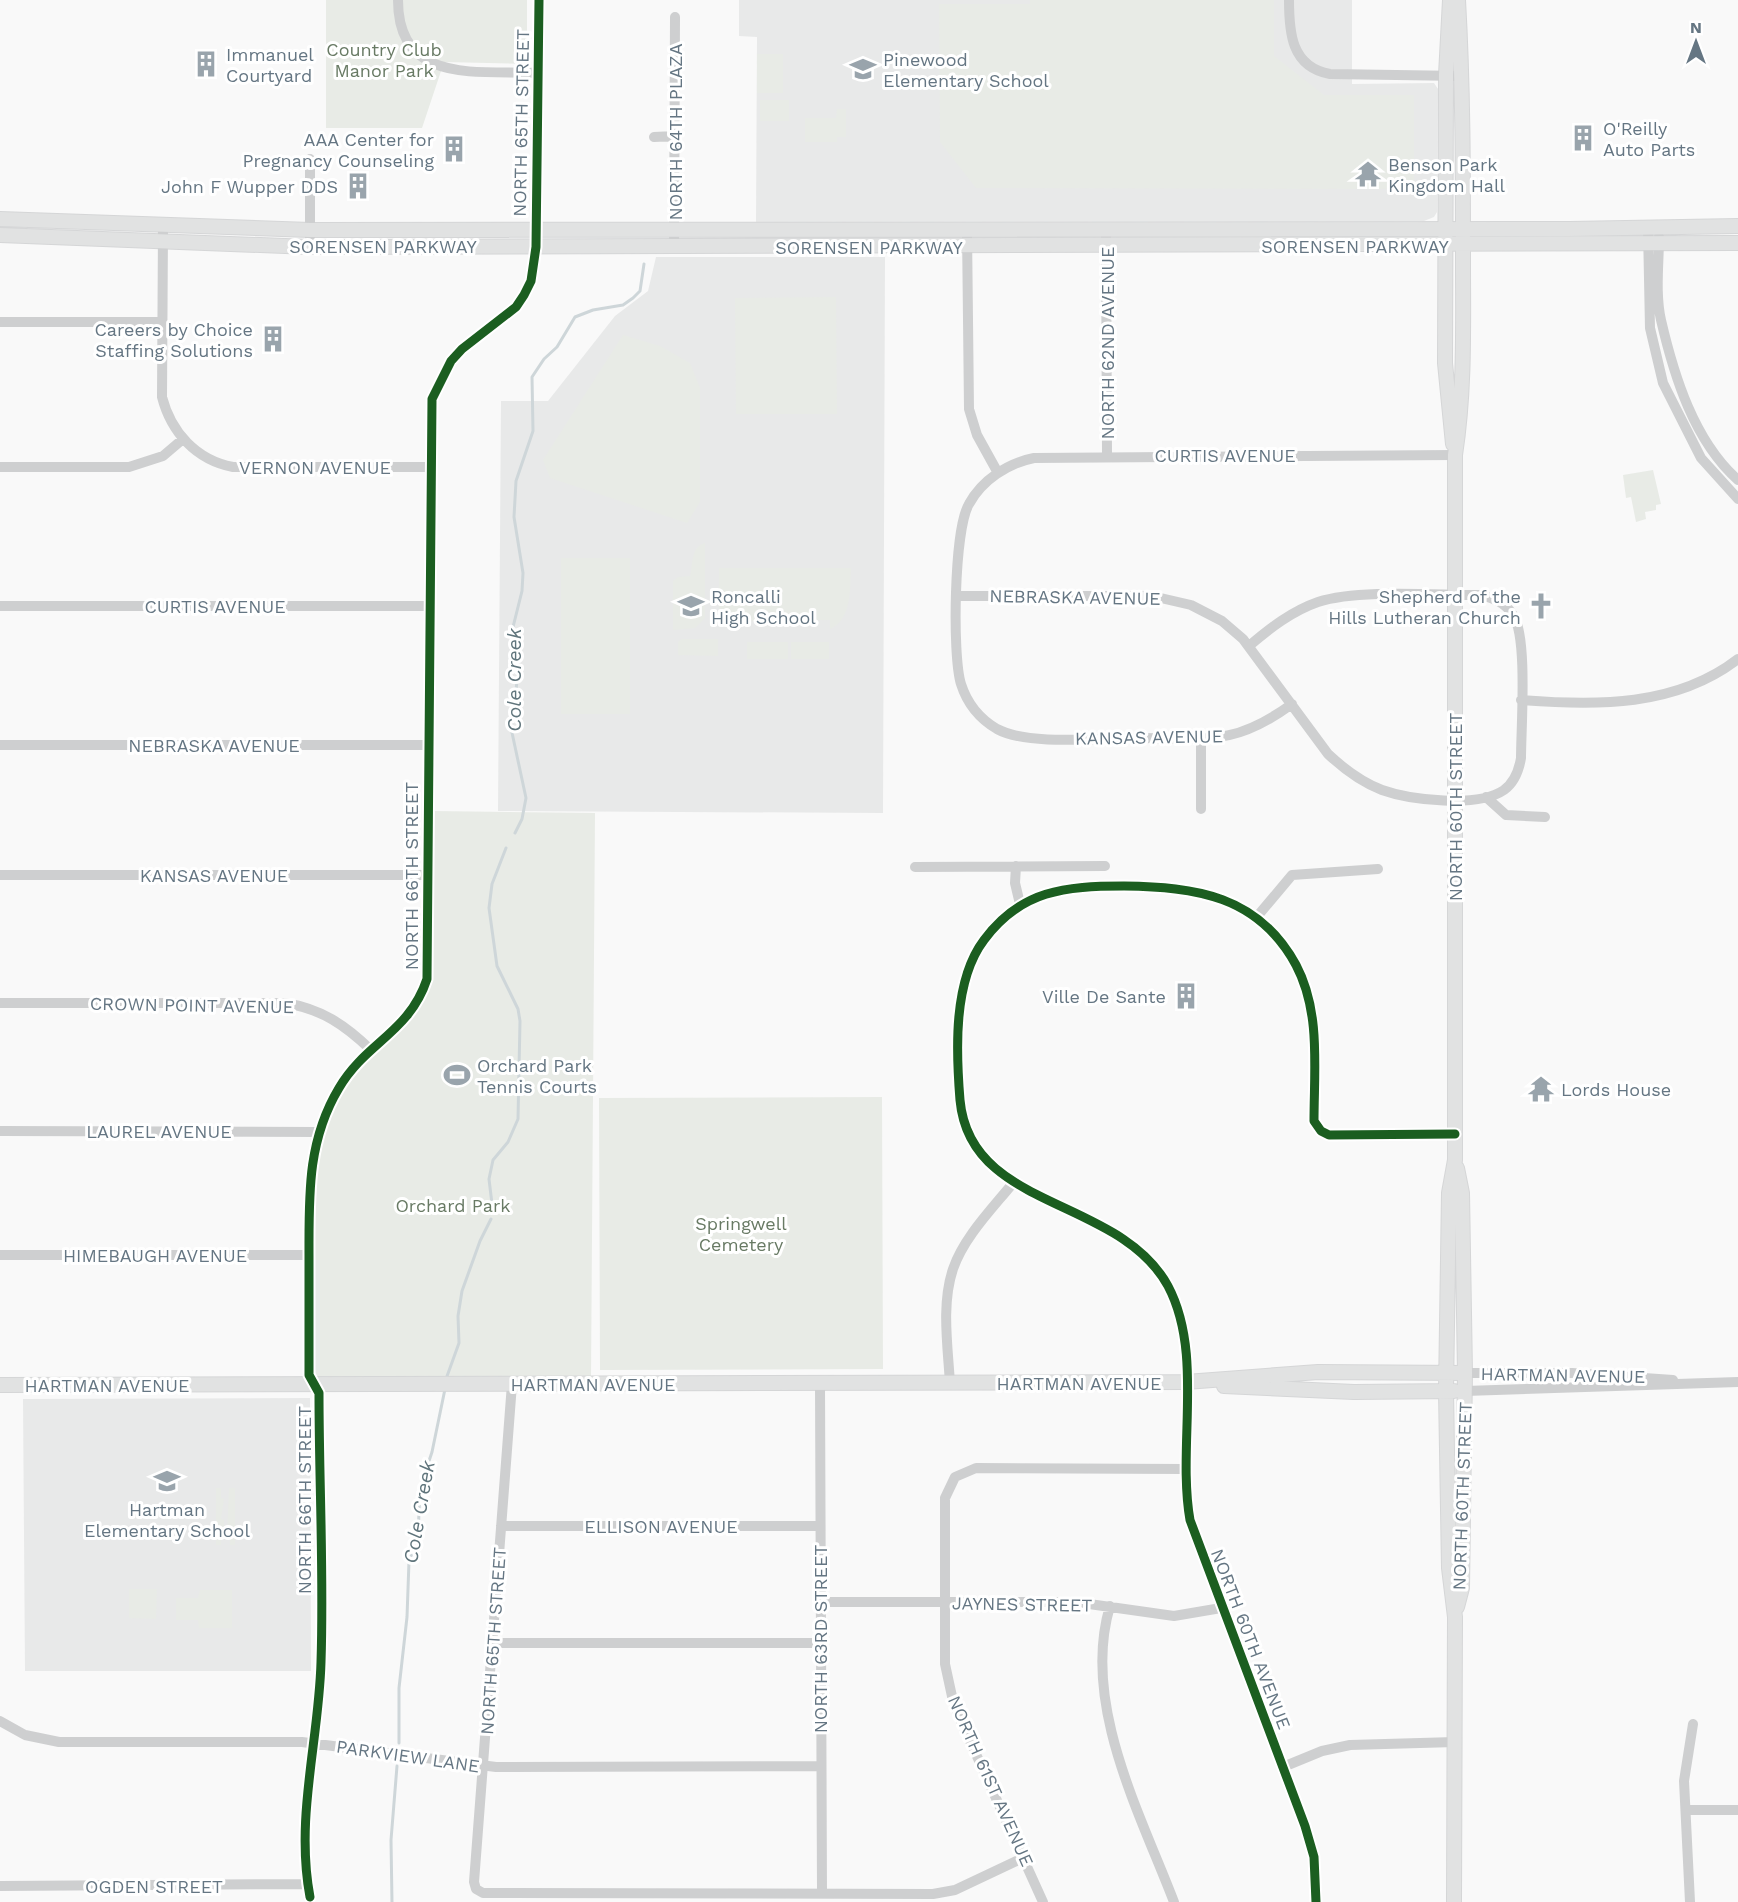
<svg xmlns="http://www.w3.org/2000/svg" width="1738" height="1902" font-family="'Work Sans',sans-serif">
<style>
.built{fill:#e8e9e9}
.green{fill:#e8ebe6}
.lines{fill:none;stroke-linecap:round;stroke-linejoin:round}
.stream{stroke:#ced6d9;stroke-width:3}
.major-casing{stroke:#d5d6d7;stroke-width:16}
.minor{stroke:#cecfd0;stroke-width:10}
.major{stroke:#e1e2e2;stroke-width:14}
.cycleway-casing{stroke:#fff;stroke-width:13}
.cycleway{stroke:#1b5e20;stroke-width:9}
.labels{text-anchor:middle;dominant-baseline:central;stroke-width:6;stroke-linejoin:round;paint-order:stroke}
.park-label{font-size:18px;fill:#687a64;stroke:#fff}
.poi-label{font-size:18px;fill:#657683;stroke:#fff;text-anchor:start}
.street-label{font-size:18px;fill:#657683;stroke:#fff}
.water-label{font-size:20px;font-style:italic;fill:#60757c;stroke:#fff}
</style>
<rect width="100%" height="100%" fill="#f9f9f9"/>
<!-- built -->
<path class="built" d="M739 0H1352V84L1434 83 1438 89 1437 212 1434 217 1424 221 756 222 757 37 739 36Z
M656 257H885L883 813 498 811 501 401H548L615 316 648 291Z
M310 1398 311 1671H25L23 1399Z"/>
<!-- green -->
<path class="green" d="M326 0H527V64L444 62 422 128H326Z
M1030 0H1274V56L1324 95H1414V189L976 188 940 142 939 4H1030Z
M757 54H783V93H757Z
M760 100H789V121H760Z
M837 109H846V137H837V142H805V118H836Z
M836 297 837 414H736L735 298Z
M623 335 660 346 690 363 700 388V502L687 523 550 478 543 460Z
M1653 470 1661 504 1656 505V510L1645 512 1646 519 1636 522 1631 497 1626 498 1623 475Z
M705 543V618L695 628 673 630V581L678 577 690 576C693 567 690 547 705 543Z
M561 558H630V714H561Z
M719 568H851C850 588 852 620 830 629V620L736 621V627L729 628 719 615Z
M682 639H718V656L678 655V642Z
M747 642H788V659H747Z
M791 642H829V659H791Z
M433 811 595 813 591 1379 318 1378 314 1370C314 1333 314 1297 314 1260 314 1202 310 1138 344 1087 377 1040 421 1032 433 970Z
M882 1097 883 1369 600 1370 599 1098Z
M216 1488H221V1498L224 1499 221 1519 224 1520V1536H221V1545H216Z
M229 1488H235V1545H230V1536H227Z
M129 1589H157L156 1619 129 1618Z
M200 1590H232V1628H199L198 1620H176V1598H198Z"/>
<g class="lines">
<!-- stream -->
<path class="stream" d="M515 833 522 819 526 798 511 728 518 674 512 631 522 591 523 573 514 517 516 481 533 431 532 377 544 359 557 347 575 317 593 310 623 305 633 298 640 291 644 264
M492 1204 489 1179 493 1160 508 1142 518 1119 520 1021 518 1009 497 966 489 908 492 884 506 848
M446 1379 459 1343 458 1316 462 1291 480 1241 491 1219
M399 1743V1688L407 1617 409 1561 418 1537 420 1488 432 1452 445 1389
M392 1902 391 1840 397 1766"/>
<!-- major casing -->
<g class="major-casing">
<path id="major" d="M1450 0 1446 75 1445 363 1453 444
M0 219 310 230 1569 229 1738 226
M0 235 310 247 1738 243
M1457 1168 1462 1193 1465 1373 1462 1588 1457 1607
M0 1385 1186 1382 1318 1372 1465 1373
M1224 1386 1354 1392 1454 1391
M1454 1902 1455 1617 1449 1568 1446 1391 1449 1193 1455 1160V455C1465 390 1463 325 1463 260 1463 173 1463 87 1458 0"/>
</g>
<!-- minor -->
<path class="minor" d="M398 0C398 86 479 70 538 73
M1289 0C1289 32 1291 67 1330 74L1462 76
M654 137 675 136
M163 226 162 397C171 432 196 460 233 467H431
M1648 229 1650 328 1663 383 1701 458 1738 499
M967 230 969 409 977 435 998 473
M1106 230 1107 455
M1659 237C1659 263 1655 294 1661 320 1674 376 1694 441 1738 480
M310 247V159
M674 248 675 17
M0 322H161
M0 467H129L163 456 183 439
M957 596H1152L1191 605 1222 621 1243 639 1328 754C1344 769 1361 782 1382 790 1410 800 1478 808 1504 790 1515 782 1519 770 1521 758 1521 728 1528 636 1513 615 1505 602 1493 597 1478 595 1434 595 1358 589 1318 602 1292 611 1270 628 1249 646
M0 606H429
M1521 700C1596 706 1676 707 1738 659
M1292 704C1233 747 1206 738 1137 738 1100 738 1028 746 997 729 980 719 967 703 961 684 952 655 954 529 969 504 982 480 1008 463 1034 458L1455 455
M1201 738V809
M0 745H428
M1486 797 1506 815 1545 817
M1016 866 1015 883 1020 904
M915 867 1105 866
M0 875H428
M1255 919 1292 875 1378 869
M0 1003H285C322 1009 345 1025 371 1050
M0 1131 318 1132
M0 1255H309
M1465 1373H1572L1673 1380
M512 1384 474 1882 476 1889 483 1893 933 1894 955 1890 1025 1857
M820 1384 822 1893
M950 1384C948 1347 941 1305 953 1269 964 1237 992 1209 1013 1183
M1465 1391 1738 1382
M501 1526H820
M820 1602H1075L1174 1616 1221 1608
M1110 1606C1081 1703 1140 1813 1174 1902
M492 1643H820
M0 1721 25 1735 59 1742H302L496 1767 821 1766
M1283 1767 1322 1751 1350 1745 1455 1742
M1686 1810H1738
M0 1886 308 1884
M310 1897C295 1818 319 1740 321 1662 324 1572 319 1483 319 1393L309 1375C309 1336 309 1296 309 1256 309 1196 307 1141 339 1088 366 1042 409 1033 427 979L432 399 451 361 462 349 516 307 524 295 531 281 536 247 539 0
M1043 1902 961 1721 953 1701 945 1664V1498L955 1477 976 1468 1185 1469
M1316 1902 1314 1857 1305 1826 1190 1520C1177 1446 1204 1354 1168 1286 1119 1196 970 1211 960 1100 956 1051 953 981 984 940 1021 890 1065 886 1124 886 1195 887 1258 895 1296 965 1321 1012 1314 1069 1314 1121L1321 1131 1329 1135 1455 1134
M1690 1902 1684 1781 1693 1724"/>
<!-- major -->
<use href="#major" class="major"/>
<!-- cycleway casing -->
<g class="cycleway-casing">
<path id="cycleway" d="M310 1897C295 1818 319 1740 321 1662 324 1572 319 1483 319 1393L309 1375C309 1336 309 1296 309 1256 309 1196 307 1141 339 1088 366 1042 409 1033 427 979L432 399 451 361 462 349 516 307 524 295 531 281 536 247 539 0
M1316 1902 1314 1857 1305 1826 1190 1520C1177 1446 1204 1354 1168 1286 1119 1196 970 1211 960 1100 956 1051 953 981 984 940 1021 890 1065 886 1124 886 1195 887 1258 895 1296 965 1321 1012 1314 1069 1314 1121L1321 1131 1329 1135 1455 1134"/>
</g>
<!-- cycleway -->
<use href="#cycleway" class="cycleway"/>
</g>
<!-- icons -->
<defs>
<g id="building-bare" transform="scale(2.07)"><path d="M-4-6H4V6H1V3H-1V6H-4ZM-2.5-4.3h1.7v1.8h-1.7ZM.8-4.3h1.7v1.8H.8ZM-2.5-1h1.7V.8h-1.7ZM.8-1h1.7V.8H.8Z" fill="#99a4ac" stroke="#fff" stroke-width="2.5" paint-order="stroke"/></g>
<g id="school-bare" transform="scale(2.07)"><path d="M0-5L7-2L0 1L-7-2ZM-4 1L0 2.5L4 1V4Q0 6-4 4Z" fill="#99a4ac" stroke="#fff" stroke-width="2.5" paint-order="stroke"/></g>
<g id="temple-bare" transform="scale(2.07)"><path d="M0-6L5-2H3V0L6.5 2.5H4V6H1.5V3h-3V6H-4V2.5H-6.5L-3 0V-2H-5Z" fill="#99a4ac" stroke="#fff" stroke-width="2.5" paint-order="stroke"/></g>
<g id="church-bare" transform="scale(2.07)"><path d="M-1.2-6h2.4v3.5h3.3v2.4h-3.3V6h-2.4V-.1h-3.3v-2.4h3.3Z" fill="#99a4ac" stroke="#fff" stroke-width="2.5" paint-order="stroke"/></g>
<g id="stadium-bare" transform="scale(2.07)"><path d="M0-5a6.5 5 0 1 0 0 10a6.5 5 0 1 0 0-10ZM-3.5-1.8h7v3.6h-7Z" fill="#99a4ac" stroke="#fff" stroke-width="2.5" paint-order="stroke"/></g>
</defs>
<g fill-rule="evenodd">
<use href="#building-bare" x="206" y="64"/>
<use href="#school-bare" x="863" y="69"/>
<use href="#building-bare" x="1583" y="138"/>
<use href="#building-bare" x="454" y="149"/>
<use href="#temple-bare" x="1368" y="174"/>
<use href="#building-bare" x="358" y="186"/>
<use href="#building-bare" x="273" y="339"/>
<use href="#school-bare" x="691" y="606"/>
<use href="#church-bare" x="1541" y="606"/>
<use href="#building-bare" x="1186" y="996"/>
<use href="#stadium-bare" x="457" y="1075"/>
<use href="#temple-bare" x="1541" y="1089"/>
<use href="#school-bare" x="167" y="1481"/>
</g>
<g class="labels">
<!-- park labels -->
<g class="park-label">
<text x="384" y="49">Country Club<tspan x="384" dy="21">Manor Park</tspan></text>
<text x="453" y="1205">Orchard Park</text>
<text x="741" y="1223">Springwell<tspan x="741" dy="21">Cemetery</tspan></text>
</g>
<!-- poi labels -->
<g class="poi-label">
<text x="226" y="54">Immanuel<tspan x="226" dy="21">Courtyard</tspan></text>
<text x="883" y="59">Pinewood<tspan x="883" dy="21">Elementary School</tspan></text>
<text x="1603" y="128">O'Reilly<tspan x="1603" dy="21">Auto Parts</tspan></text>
<text x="434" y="139" text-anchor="end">AAA Center for<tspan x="434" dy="21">Pregnancy Counseling</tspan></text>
<text x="1388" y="164">Benson Park<tspan x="1388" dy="21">Kingdom Hall</tspan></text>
<text x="338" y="186" text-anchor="end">John F Wupper DDS</text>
<text x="253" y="329" text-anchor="end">Careers by Choice<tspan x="253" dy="21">Staffing Solutions</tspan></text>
<text x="711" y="596">Roncalli<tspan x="711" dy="21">High School</tspan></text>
<text x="1521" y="596" text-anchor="end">Shepherd of the<tspan x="1521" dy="21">Hills Lutheran Church</tspan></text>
<text x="1166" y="996" text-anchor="end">Ville De Sante</text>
<text x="477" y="1065">Orchard Park<tspan x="477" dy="21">Tennis Courts</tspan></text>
<text x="1561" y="1089">Lords House</text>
<text x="167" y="1509" text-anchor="middle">Hartman<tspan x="167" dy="21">Elementary School</tspan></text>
</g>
<!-- street labels -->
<g class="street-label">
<text transform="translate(521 123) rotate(-89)">NORTH 65TH STREET</text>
<text transform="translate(675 132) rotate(-90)">NORTH 64TH PLAZA</text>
<text x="383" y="246">SORENSEN PARKWAY</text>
<text x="1355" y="246">SORENSEN PARKWAY</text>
<text x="869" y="247">SORENSEN PARKWAY</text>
<text transform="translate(1107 343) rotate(-90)">NORTH 62ND AVENUE</text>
<text x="1225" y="455">CURTIS AVENUE</text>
<text x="315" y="467">VERNON AVENUE</text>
<text transform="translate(1075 597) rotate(1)">NEBRASKA AVENUE</text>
<text x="215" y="606">CURTIS AVENUE</text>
<text transform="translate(1149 737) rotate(-1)">KANSAS AVENUE</text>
<text x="214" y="745">NEBRASKA AVENUE</text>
<text transform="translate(1455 807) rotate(-90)">NORTH 60TH STREET</text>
<text x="214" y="875">KANSAS AVENUE</text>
<text transform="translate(411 876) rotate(-90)">NORTH 66TH STREET</text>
<text transform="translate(192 1005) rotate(1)">CROWN POINT AVENUE</text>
<text x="159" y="1131">LAUREL AVENUE</text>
<text x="155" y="1255">HIMEBAUGH AVENUE</text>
<text transform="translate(1563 1375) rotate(1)">HARTMAN AVENUE</text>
<text x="1079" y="1383">HARTMAN AVENUE</text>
<text x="593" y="1384">HARTMAN AVENUE</text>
<text x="107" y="1385">HARTMAN AVENUE</text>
<text transform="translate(1462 1496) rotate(-88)">NORTH 60TH STREET</text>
<text transform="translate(304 1500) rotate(-90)">NORTH 66TH STREET</text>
<text x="661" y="1526">ELLISON AVENUE</text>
<text transform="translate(1022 1604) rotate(1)">JAYNES STREET</text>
<text transform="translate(820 1639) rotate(-90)">NORTH 63RD STREET</text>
<text transform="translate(1251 1639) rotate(69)">NORTH 60TH AVENUE</text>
<text transform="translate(493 1641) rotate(-86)">NORTH 65TH STREET</text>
<text transform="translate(408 1756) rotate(8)">PARKVIEW LANE</text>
<text transform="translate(991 1781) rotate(66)">NORTH 61ST AVENUE</text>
<text x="154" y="1886">OGDEN STREET</text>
</g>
<!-- water labels -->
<g class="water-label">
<text transform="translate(514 680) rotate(-90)">Cole Creek</text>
<text transform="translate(419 1512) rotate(-80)">Cole Creek</text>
</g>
</g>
<!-- north arrow -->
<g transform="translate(1696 42)" stroke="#ffffff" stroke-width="4.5" paint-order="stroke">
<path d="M0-4.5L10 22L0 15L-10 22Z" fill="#657683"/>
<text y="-9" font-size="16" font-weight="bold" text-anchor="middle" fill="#657683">N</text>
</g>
</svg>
